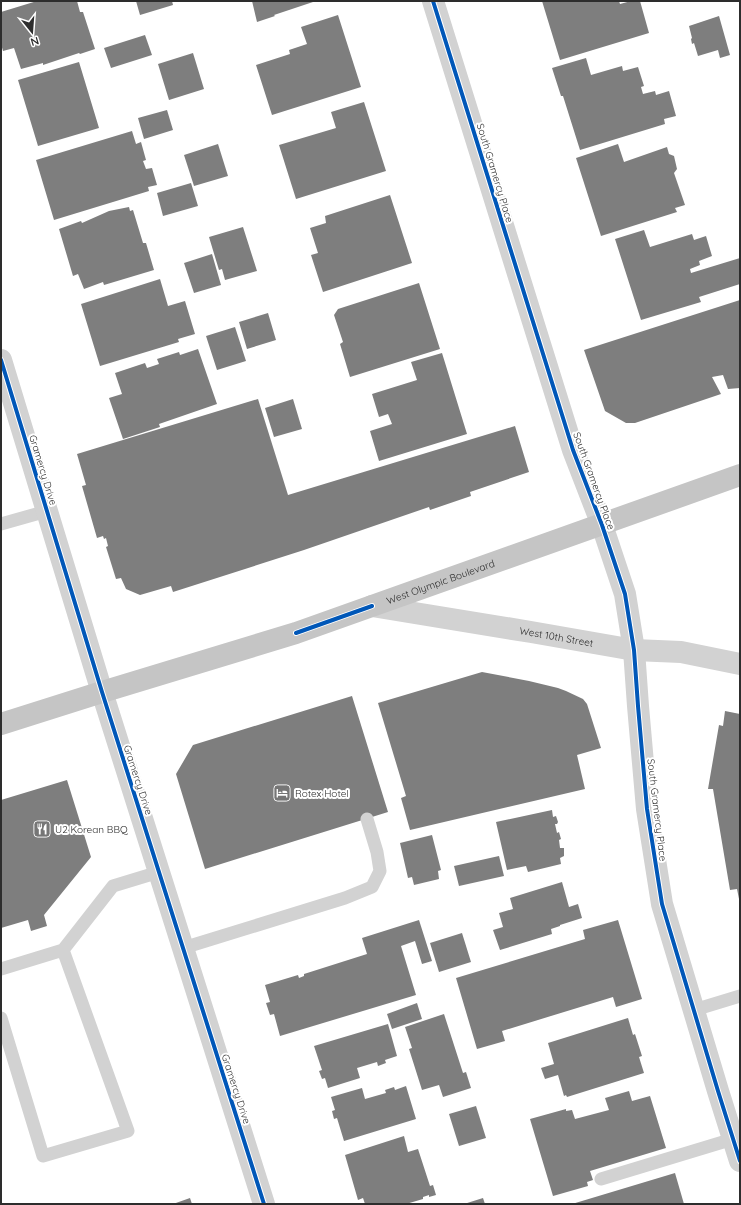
<svg xmlns="http://www.w3.org/2000/svg" width="741" height="1205" font-family="Quicksand,sans-serif">
<style>
.building{fill:#7e7e7e}
.lines{fill:none;stroke-linecap:round;stroke-linejoin:round}
.service{stroke:#d2d2d2;stroke-width:13}
.minor{stroke:#d2d2d2;stroke-width:22}
.primary{stroke:#c5c5c5;stroke-width:22}
.cycleway-casing{stroke:#fff;stroke-width:6}
.cycleway{stroke:#0057b8;stroke-width:4}
.labels{text-anchor:middle;dominant-baseline:central;stroke-width:4;stroke-linejoin:round;paint-order:stroke}
.street-label{font-size:10px;fill:#2d2d2d;stroke:#fff}
.poi-label{font-size:10px;fill:#2d2d2d;stroke:#fff;text-anchor:start}
</style>
<rect width="100%" height="100%" fill="#fff"/>
<!-- building -->
<path class="building" d="M37 1H77L80 12H83L95 49 80 54 79 53 43 65V63L21 69 14 48 3 51 1 44V12Z
M136 1H172L173 5 140 15Z
M252 1H316L274 15 275 16 257 22Z
M542 1H619L620 4 631 1H640L649 33 560 60Z
M338 15 361 87 272 115 256 65 290 54 289 50 307 44 301 27Z
M719 16 730 55 720 58 718 50 698 56 694 43 692 44 691 39 692 38 689 26Z
M145 35 152 55 111 68 104 48Z
M193 53 204 89 169 100 158 64Z
M586 58 591 75 622 66 623 71 638 67 644 86 641 87 643 94 655 91 656 95 669 91 676 116 664 119 665 124 580 150 563 96H561L552 68Z
M79 62 99 128 38 146 18 80Z
M364 102 386 171 296 199 279 145 336 128 331 112Z
M167 110 173 130 144 139 138 118Z
M132 131 136 144 141 142 146 160 143 161 146 169 152 168 157 185 148 187 149 191 54 220 36 160Z
M218 144 228 176 194 186 184 155Z
M618 144 624 162 667 147 669 154 674 156 677 169 674 173 685 205 675 208 677 212 601 236 576 158Z
M191 183 198 206 163 216 157 193Z
M390 195 412 263 323 292 311 255 318 253 310 228 326 223 325 216Z
M129 207 130 211 133 210 143 243H146L154 270 104 285 103 282 84 289 78 274 73 276 59 229 81 221 82 223 109 211Z
M243 227 257 271 225 280 222 269 219 270 209 237Z
M644 230 650 247 692 234 694 240 706 236 712 256 699 261 700 265 690 269 691 273 740 258V284L699 297 701 302 641 320 615 239Z
M212 254 221 285 194 293 184 263Z
M160 279 168 306 185 301 195 334 178 339 179 342 100 366 81 304Z
M419 283 440 349 350 377 340 344 343 342 334 315 338 309Z
M740 300V388L728 389 723 375 712 377 721 394 635 423H626L605 411 584 350Z
M268 313 276 340 247 349 239 322Z
M235 327 246 361 217 370 206 336Z
M198 349 217 404 159 424 160 427 123 439 109 398 122 394 115 373 145 363 147 368 159 364 157 359 179 352 180 355Z
M442 353 467 434 379 461 370 431 392 424 388 414 379 417 372 394 417 380 411 362Z
M258 399 288 495 515 426 529 472 470 492 471 496 430 510 429 507 304 550 173 592 171 586 140 595 126 589 121 578 116 579 106 547 108 546 106 538 104 539 103 536 97 538 82 486 86 485 77 454Z
M293 399 302 429 274 437 265 408Z
M482 672 529 681 558 688 566 691 583 699 587 704 601 748 577 755 585 789 410 830 401 798 406 796 378 703Z
M352 696 388 812 205 869 176 774 193 745Z
M725 711 740 714 739 899 737 889 730 890 713 789H708L719 725 723 726Z
M67 780 91 857 44 915 47 926 31 931 28 920 1 928V800Z
M552 810 553 817 556 816 558 822 557 824H555L557 833 559 832 561 839 559 840 560 848H564V856L560 858 561 864 528 872 526 866 507 870 496 822Z
M432 835 441 870 438 871 439 879 414 885 412 877 408 878 400 843Z
M499 856 504 876 459 886 454 866Z
M562 882 569 907 578 904 582 918 560 925V926L551 929 552 934 500 950 493 930 503 927 499 913 513 909 510 898Z
M419 920 432 961 422 964 415 941 401 946 416 995 280 1036 274 1014 270 1015 266 1003 270 1002 265 985 298 975 299 978 304 976V974L367 954 362 938Z
M618 920 642 999 616 1007 613 997 502 1031 505 1041 477 1049 456 978 585 939 583 930Z
M462 933 471 962 439 972 430 943Z
M417 1003 422 1019 392 1029 387 1014Z
M444 1014 463 1073 466 1072 471 1088 443 1097 439 1085 422 1090 409 1049 412 1048 405 1027Z
M628 1018 633 1035 635 1034 642 1056 639 1057 644 1073 567 1097 566 1095 564 1096 558 1075 545 1079 541 1068 554 1064 548 1043Z
M388 1024 397 1056 385 1060 386 1063 378 1066 377 1062 357 1068 360 1078 328 1088 325 1078 322 1079 319 1071 322 1070 314 1046Z
M406 1086 416 1119 344 1141 337 1118 334 1119 332 1111 335 1110 331 1097 362 1088 365 1099 386 1093 385 1090 394 1087 395 1090Z
M629 1091 632 1101 650 1096 666 1148 590 1171 593 1180 587 1182 588 1186 553 1196 530 1119 566 1109V1111L572 1110 575 1119 609 1110 605 1098Z
M476 1106 486 1138 459 1146 449 1114Z
M404 1136 408 1152 418 1149 430 1186 433 1185 436 1195 429 1197V1195L423 1197V1199L406 1204H365L363 1198 358 1200 345 1155Z
M675 1173 684 1204H572Z
M190 1198 192 1204H173Z
M483 1198 485 1204H464Z"/>
<g class="lines">
<!-- service -->
<path class="service" d="M1 524 47 511
M183 948 345 898 372 887 380 871 377 852 367 819
M1 969 63 950 113 886 159 872
M694 1010 740 996
M1 1018 43 1156 128 1131 63 950
M601 1179 733 1139"/>
<!-- minor -->
<g class="minor">
<path d="M433 1 573 450 602 525 625 594 634 650 638 706 647 809 662 904 718 1091 740 1161"/>
<path d="M1 360 102 692 264 1204"/>
<path id="s1" d="M372 606 531 632 634 650 681 652 740 664"/>
</g>
<!-- primary -->
<path class="primary" id="s2" d="M1 724 102 692 296 633 740 475"/>
<!-- cycleway casing -->
<g class="cycleway-casing">
<path id="cycleway" d="M433 1 573 450 602 525 625 594 634 650 638 706 647 809 662 904 718 1091 740 1161
M1 360 102 692 264 1204
M296 633 372 606"/>
</g>
<!-- cycleway -->
<use href="#cycleway" class="cycleway"/>
</g>
<!-- icons -->
<defs>
<g id="hotel-square" transform="scale(0.9)"><rect x="-9" y="-9" width="18" height="18" rx="4" fill="#767676" stroke="#fff"/><path d="M-6-4.5h1.5V1H6V5H4.5V3h-9V5H-6ZM-4 0a1.8 1.8 0 1 1 3.6 0ZM.5 0V-2.5h3Q6-2.5 6 0Z" fill="#fff"/></g>
<g id="restaurant-square" transform="scale(0.9)"><rect x="-9" y="-9" width="18" height="18" rx="4" fill="#767676" stroke="#fff"/><path d="M-5-6h1v4h1v-4h1v4h1v-4h1v5L-1.5 .5V6h-2V.5L-5-1ZM5-6V6H3V1.5H1.5Q1.5-4 5-6Z" fill="#fff"/></g>
</defs>
<g fill-rule="evenodd">
<use href="#hotel-square" x="282" y="793"/>
<use href="#restaurant-square" x="42" y="829"/>
</g>
<g class="labels">
<!-- street labels -->
<g class="street-label">
<text transform="translate(495 173) rotate(73)">South Gramercy Place</text>
<text transform="translate(43 470) rotate(73)">Gramercy Drive</text>
<text transform="translate(594 481) rotate(70)">South Gramercy Place</text>
<text stroke="none"><textPath href="#s2" startOffset="462">West Olympic Boulevard</textPath></text>
<text stroke="none"><textPath href="#s1" startOffset="187">West 10th Street</textPath></text>
<text transform="translate(138 780) rotate(72)">Gramercy Drive</text>
<text transform="translate(657 810) rotate(83)">South Gramercy Place</text>
<text transform="translate(236 1089) rotate(72)">Gramercy Drive</text>
</g>
<!-- poi labels -->
<g class="poi-label">
<text x="295" y="793">Rotex Hotel</text>
<text x="55" y="829">U2 Korean BBQ</text>
</g>
</g>
<!-- border -->
<rect width="741" height="1205" fill="none" stroke="#2d2d2d" stroke-width="4"/>
<!-- north arrow -->
<g transform="translate(32 32) rotate(163)" stroke="#ffffff" stroke-width="3" paint-order="stroke">
<path d="M0-3L7 15L0 10L-7 15Z" fill="#2d2d2d"/>
<text y="-6" font-size="11" font-weight="bold" text-anchor="middle" fill="#2d2d2d">N</text>
</g>
</svg>
